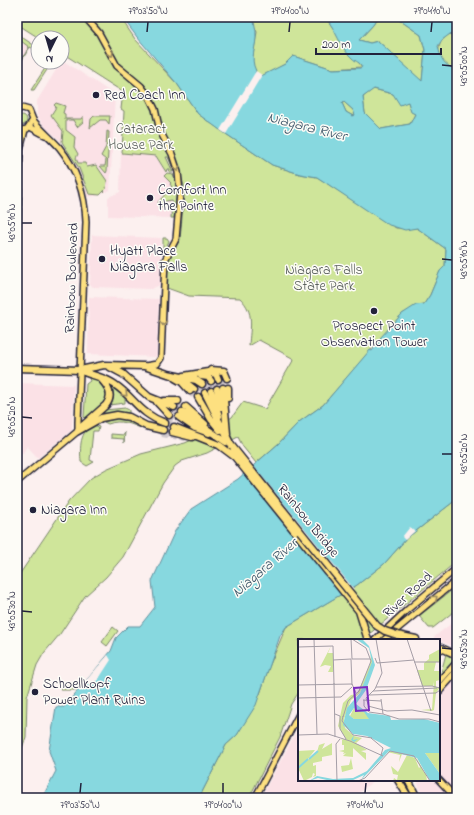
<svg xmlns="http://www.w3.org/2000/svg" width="474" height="815" font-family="'Indie Flower',sans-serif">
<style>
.built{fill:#fbe1e6}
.green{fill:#cfe59a;stroke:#78846a}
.water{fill:#87d8df;stroke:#5f8f9d;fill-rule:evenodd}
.pier{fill:#fcf0ef}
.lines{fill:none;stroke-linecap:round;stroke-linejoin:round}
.highway-tunnel{stroke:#d0c7cb;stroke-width:6;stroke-dasharray:6 3;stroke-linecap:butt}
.major-casing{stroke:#22223b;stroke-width:8}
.highway-casing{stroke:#22223b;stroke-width:9}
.major{stroke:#fde080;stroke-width:5}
.highway{stroke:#fde080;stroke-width:6}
.highway-bridge-casing{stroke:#22223b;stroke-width:9;stroke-linecap:butt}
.highway-bridge{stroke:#fde080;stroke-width:6}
.oneway{stroke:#9a8a61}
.ticks{fill:none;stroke:#22223b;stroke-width:1.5}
.poi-dot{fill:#22223b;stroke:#fdfcf7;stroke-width:1.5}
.labels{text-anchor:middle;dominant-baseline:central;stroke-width:3;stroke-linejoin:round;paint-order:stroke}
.poi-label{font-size:14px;fill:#22223b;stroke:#fdfcf7;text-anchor:start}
.park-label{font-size:14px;fill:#565c58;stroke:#fdfcf7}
.street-label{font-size:14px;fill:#22223b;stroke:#fdfcf7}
.water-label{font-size:15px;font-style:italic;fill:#40596c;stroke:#fdfcf7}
.inset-river{fill:none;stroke:#87d8df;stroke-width:2}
.inset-road{fill:none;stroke:#a59ea7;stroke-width:1}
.view{fill:#7b2cbf;fill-opacity:0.15;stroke:#7b2cbf;stroke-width:2}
.inset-edge{fill:none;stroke:#22223b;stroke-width:2}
.neatline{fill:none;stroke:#22223b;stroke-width:1.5}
.ticks-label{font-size:10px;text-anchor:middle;fill:#22223b}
</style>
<rect width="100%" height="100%" fill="#fcf0ef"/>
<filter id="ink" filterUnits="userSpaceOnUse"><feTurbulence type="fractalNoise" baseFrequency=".025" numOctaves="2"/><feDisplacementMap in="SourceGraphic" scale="8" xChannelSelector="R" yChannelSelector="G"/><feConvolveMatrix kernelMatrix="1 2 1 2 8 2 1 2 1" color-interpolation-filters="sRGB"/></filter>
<g filter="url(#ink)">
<!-- built -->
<path class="built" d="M17 34 32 44 17 68Z
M62 60 115 95 110 190 96 196 87 197 85 187 79 171 65 145 44 126 37 115V101Z
M121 153 155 155 173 183 171 218 108 216V197L120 192Z
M92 235 161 238 160 266 162 267 160 285 151 289 93 287 90 284Z
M89 297 159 299 157 357 88 354Z
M17 383 74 385 72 430 38 458 27 446 23 453H17Z
M457 619V648L434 639V637Z
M457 675V798H422L417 780H439V697Z
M299 727V780H374L353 798H267L262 795Z"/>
<!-- green -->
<path class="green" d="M18 17H120L135 39 178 85 198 114 226 134 272 165 300 174 317 177 396 228H417L446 249 445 268 440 271 430 295 424 304 402 314 323 405 299 422 278 444 256 463 243 447 238 437 207 453 182 461 175 466 163 483 123 557 106 577 85 596 60 634 44 653 37 665 27 697 26 737 17 762V578L69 501 91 478 106 469 141 454 185 443 208 433 232 417 243 402 265 409 294 359 259 340 249 346C250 326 255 313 240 298L189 296 167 288V262L180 240 184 195V186L176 158 171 157 176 176 168 157H166L173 172H169L170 169H167L166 172 156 156 122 153 124 111 121 109 123 92 62 53V38H39L17 24Z
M255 17H325L362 67 333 69 293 56 285 64 261 77 254 73 252 60 257 32 254 26Z
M378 17H395L421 35 425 50 422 82 378 41 370 43 359 40 373 25Z
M17 34 38 48V51L30 47 17 68 29 47 17 38Z
M450 34 457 37V70C453 68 449 68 445 65 434 55 438 40 450 34Z
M49 62H52L34 90H31Z
M373 89 393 94 408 102 411 111 415 114 410 124 381 129 365 113 363 97Z
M344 102 353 110 355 115 353 116 346 112 342 103Z
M56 103 65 106 63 113 65 114V119H81L83 116V122L77 127 73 120H66V130L75 137 74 147 78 154 76 158 78 163H85L87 167 96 165 107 181 106 189 100 195 89 194 79 168 62 142 63 131 51 115 56 107 54 105Z
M17 120a5 5 0 1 1 10 0a5 5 0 1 1-10 0Z
M94 116H110L109 124 106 120H100L90 128 91 119Z
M107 131 109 132 107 171 106 173 100 166H105L106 160 101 156 106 147Z
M167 173 173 174 177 186 174 218H171L172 200 166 201 164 206 160 207 158 202 172 187 170 184 171 183 164 176Z
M163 238H167L169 241 163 254Z
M89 378H98L107 389V401L86 419 84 417 86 384 90 381Z
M109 385 125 398V403L109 405Z
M125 408 129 410V414L100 416 105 410Z
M117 418 133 422 143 429C131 424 121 419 108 424L104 422Z
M94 425 99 427 98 431H93L90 460 94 462 87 466 81 462C80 448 79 431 94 425Z
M125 432 124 443V439L111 438V434L124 435Z
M457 499V561L362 640H299V692L291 704 280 737 249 798H199L226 745 237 735 260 694 269 667 286 627 357 585 384 564 407 538Z
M457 586V609L433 628H429L419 616Z
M113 627 118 631 107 646 102 642Z
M446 654 453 659 452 664 439 680Z
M83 684 77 690H61V688Z"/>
<!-- water -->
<path class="water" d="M122 17H255C253 23 256 27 256 33 257 47 249 57 256 71L255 73 261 76 285 64 293 56 333 69 360 68 362 67C360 62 356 62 352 58 340 48 336 29 325 17H378L373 25 359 40 370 43 378 41 422 81 425 50 421 35 395 17H457V37L450 34 442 40 438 46C441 60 444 65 457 70V499L407 538 384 564 357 585 286 627 280 636 256 705 237 735 226 745 199 798H42L56 771 49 751 56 707H64L111 651 116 638 128 626H140L155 607 152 581 175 531 191 509 238 479 278 444 299 422 323 405 370 350 372 351 381 339 380 338 402 314 416 305 424 304 430 295 440 271 445 266 446 249 417 228 405 230 389 225 317 177 300 174 272 165 220 130 198 114 178 85 137 37ZM374 89 393 94 400 105 408 102 411 112 415 114 410 124 381 129 365 113 363 97ZM344 102 353 110 355 115 353 116 346 112 342 103Z"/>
<!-- pier -->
<path class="pier" d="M256 71 262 75 226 134 220 130Z
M252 464 354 589 343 595 243 472Z
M410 527 415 531 405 540 402 537Z
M108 655 111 660 98 680 92 684H83Z"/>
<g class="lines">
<!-- highway-tunnel -->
<path class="highway-tunnel" d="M221 378 223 388
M214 380 217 389
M205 383 208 391
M199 385 203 394
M190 391 195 398
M176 405 183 410
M172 409 180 414
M169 415 177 420
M166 421 175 425
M164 428 173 431
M162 434 186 438"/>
<!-- major casing -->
<g class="major-casing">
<path id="major" d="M85 17 99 33 117 66 141 86 148 95 155 109 160 131 172 154 178 172 180 193 176 239 165 260 161 358 157 364 145 366
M17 110 22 108 29 110 33 120 27 129 22 130 17 128
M30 127 45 135
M17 129 20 149
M17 225 20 150 25 130
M17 482 78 431V422L86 222C85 195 76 168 59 147 51 138 41 130 33 120
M375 640 407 610 457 568
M384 640 457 580
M439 682 457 662
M439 780 456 798
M255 798 299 714"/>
</g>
<!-- highway casing -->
<g class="highway-casing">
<path id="highway" d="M110 367 123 374 149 397 174 407
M17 368 80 370 104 365 144 366 168 374 196 380 202 384
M80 370C91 376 103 376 114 384 135 398 138 413 165 423
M211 370 224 371 227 378
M184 376 208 372 216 374 218 379
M201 376 208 377 211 381
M175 378 182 382 190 391
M184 381 194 389
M223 388 227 434
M228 388V398
M217 389 221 407
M211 391 219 416
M205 393 231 445 300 531
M198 397 211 419 220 430
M164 401H178
M157 402 169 415
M186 407 205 424
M182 412 226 442
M179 417 195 428 209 433
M174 427 219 445 235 457 359 611 368 640
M80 428 106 405C114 395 108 386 100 378
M78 431 101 418 117 415 129 417 146 426 163 430
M172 432 192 437
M397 635 416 639
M439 647 457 655
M439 691 457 671
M398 780 409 798
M408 780 417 798"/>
</g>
<!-- major -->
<use href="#major" class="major"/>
<!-- highway -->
<use href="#highway" class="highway"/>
<!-- highway-bridge casing -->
<g class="highway-bridge-casing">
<path id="highway-bridge" d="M300 531 377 626 385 631 397 635"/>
</g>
<!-- highway-bridge -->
<use href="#highway-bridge" class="highway-bridge"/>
</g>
<!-- one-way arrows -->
<defs><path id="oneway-chevron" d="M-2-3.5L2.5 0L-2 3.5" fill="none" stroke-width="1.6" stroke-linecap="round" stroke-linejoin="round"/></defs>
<g class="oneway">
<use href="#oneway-chevron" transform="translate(111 54) rotate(62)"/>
<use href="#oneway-chevron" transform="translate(177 169) rotate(75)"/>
<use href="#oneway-chevron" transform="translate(163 323) rotate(92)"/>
<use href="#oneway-chevron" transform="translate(125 394) rotate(45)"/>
<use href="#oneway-chevron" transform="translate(435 598) rotate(-39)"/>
</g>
</g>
<!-- ticks -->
<path class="ticks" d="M147 32 148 22M289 32 290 22M431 32 432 22M442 65 452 66M22 223H32M442 259 452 260M22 417 32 418M442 454H452M22 611 32 612M442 648 452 649M80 793 81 783M223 793V783M365 793 366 783"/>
<!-- markers -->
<g class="poi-dot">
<circle cx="96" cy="95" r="4"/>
<circle cx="150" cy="198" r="4"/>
<circle cx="102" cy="259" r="4"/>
<circle cx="374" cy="311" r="4"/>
<circle cx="33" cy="510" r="4"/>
<circle cx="35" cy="692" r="4"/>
</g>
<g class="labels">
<!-- poi labels -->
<g class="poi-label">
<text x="104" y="95">Red Coach Inn</text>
<text x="158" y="190">Comfort Inn<tspan x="158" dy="16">the Pointe</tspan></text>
<text x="110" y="251">Hyatt Place<tspan x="110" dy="16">Niagara Falls</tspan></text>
<text x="374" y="326" text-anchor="middle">Prospect Point<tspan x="374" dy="16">Observation Tower</tspan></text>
<text x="41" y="510">Niagara Inn</text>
<text x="43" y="684">Schoellkopf<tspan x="43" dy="16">Power Plant Ruins</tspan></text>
</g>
<!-- park labels -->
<g class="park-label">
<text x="141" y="129">Cataract<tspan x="141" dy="16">House Park</tspan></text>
<text x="324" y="270">Niagara Falls<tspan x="324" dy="16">State Park</tspan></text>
</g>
<!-- street labels -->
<g class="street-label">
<text transform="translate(72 278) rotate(-88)">Rainbow Boulevard</text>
<text transform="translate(308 521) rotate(51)">Rainbow Bridge</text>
<text transform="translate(408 595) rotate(-42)">River Road</text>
</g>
<!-- water labels -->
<g class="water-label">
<text transform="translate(307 127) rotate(14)">Niagara River</text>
<text transform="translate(265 568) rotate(-41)">Niagara River</text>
</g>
</g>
<!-- overview -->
<g transform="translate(298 639)">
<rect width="142" height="142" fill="#fcf0ef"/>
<path d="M33 7 30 14H35V33H30L33 27 27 26 22 28ZM142 10V23H138L136 32H142V41L138 42V48H142L138 54 136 71 134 72 123 71 134 70 136 43 135 47H124L119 31H126V24L131 20V16ZM73 15 75 22 69 38 62 54 53 61 46 80 47 89 56 97 64 99 58 104 69 111 63 112 68 114V121L55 109V118L45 117 48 114 45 115 46 113 41 112 46 111V106H44V101H41L48 100 40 87 45 64 53 56 59 55 72 25ZM60 68 72 77 71 80H56L52 77 56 69 61 71 58 69ZM27 104 24 110 34 104V116L24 118V122L15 124V127L18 126V137L15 138 17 135 15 134 14 138 6 142 0 129 19 113 21 106ZM17 111 10 120 0 128V112ZM92 112 113 116 116 117 119 120 122 125 126 133 128 135 129 142H95L96 139 99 141 100 136 95 135 93 127 100 133 109 116 117 119 121 129 122 128 118 119 114 116 104 115 101 123 102 116 89 113ZM136 112 142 114V135L127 114ZM53 119 55 130 44 133 43 127 51 126Z" fill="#cfe59a"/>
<path d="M58 0 65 1 71 7 77 26 68 51 58 65 70 74 92 77 93 81 126 80 142 84V114H127L142 135V142H132L119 119 91 112 63 141 66 136 53 142H33L20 139 11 142 19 137 35 140 55 139 69 132 87 111 93 109 69 97 56 95 55 101 60 100 56 103 53 101 56 96 45 86 49 69 62 54 74 23 71 9ZM56 69 59 72 66 73 71 80H56L51 76Z" fill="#87d8df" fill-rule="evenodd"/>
<path class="inset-river" d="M11 120 20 112M0 129 10 120"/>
<path class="inset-road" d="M16 0 19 95M53 0 54 20M78 0 81 18M109 0 133 72M35 7 36 45M0 8 35 7M77 19 79 24 116 21M53 20 54 46M54 20H72M35 21 53 20M116 23H142M36 44 37 98M0 46 54 45 58 54M78 48 134 47 142 49M75 52 139 49M71 56 138 54 142 51M0 59 43 58 54 48M83 60 85 75 101 80H131L142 83M65 61 83 62M66 61V67L71 73 85 75M70 67 89 72 114 71 142 76M71 68 68 59 77 50 84 34 81 18M37 75 42 77V90L48 100M0 76V96M45 77 44 82 55 96 74 99M45 78 50 62 61 52 73 22 68 9 54 0M0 96 30 95 52 102M73 99 85 109 83 116M52 102 85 117M39 142 38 105 42 100M60 142 67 139 92 112 116 117 132 142"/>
<path class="view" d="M69 48 71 71 58 72 56 49Z"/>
<rect width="142" height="142" class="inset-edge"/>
</g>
<!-- margin -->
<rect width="474" height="815" fill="none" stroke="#fdfcf7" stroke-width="44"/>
<!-- north arrow -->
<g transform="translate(50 50) rotate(185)"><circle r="19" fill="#fdfcf7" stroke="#a5a5ac"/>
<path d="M0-3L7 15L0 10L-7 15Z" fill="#22223b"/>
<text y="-6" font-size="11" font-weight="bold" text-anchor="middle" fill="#22223b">N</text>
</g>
<!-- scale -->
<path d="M316 48v6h125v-6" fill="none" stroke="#22223b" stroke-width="2"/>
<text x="322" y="48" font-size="12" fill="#22223b" stroke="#fdfcf7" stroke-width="3" paint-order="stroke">200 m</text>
<rect x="22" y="22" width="430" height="771" class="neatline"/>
<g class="ticks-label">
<text x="148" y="14">79°03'50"W</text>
<text x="290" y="14">79°04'00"W</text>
<text x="432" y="14">79°04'10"W</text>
<text transform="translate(463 66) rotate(-90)" y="4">43°05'00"N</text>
<text transform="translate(11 223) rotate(-90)" y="4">43°05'10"N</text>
<text transform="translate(463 260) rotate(-90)" y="4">43°05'10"N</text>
<text transform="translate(11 417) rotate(-90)" y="4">43°05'20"N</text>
<text transform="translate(463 454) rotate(-90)" y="4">43°05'20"N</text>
<text transform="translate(11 611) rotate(-90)" y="4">43°05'30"N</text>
<text transform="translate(463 649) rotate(-90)" y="4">43°05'30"N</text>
<text x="80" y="808">79°03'50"W</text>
<text x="223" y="808">79°04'00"W</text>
<text x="365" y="808">79°04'10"W</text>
</g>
</svg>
